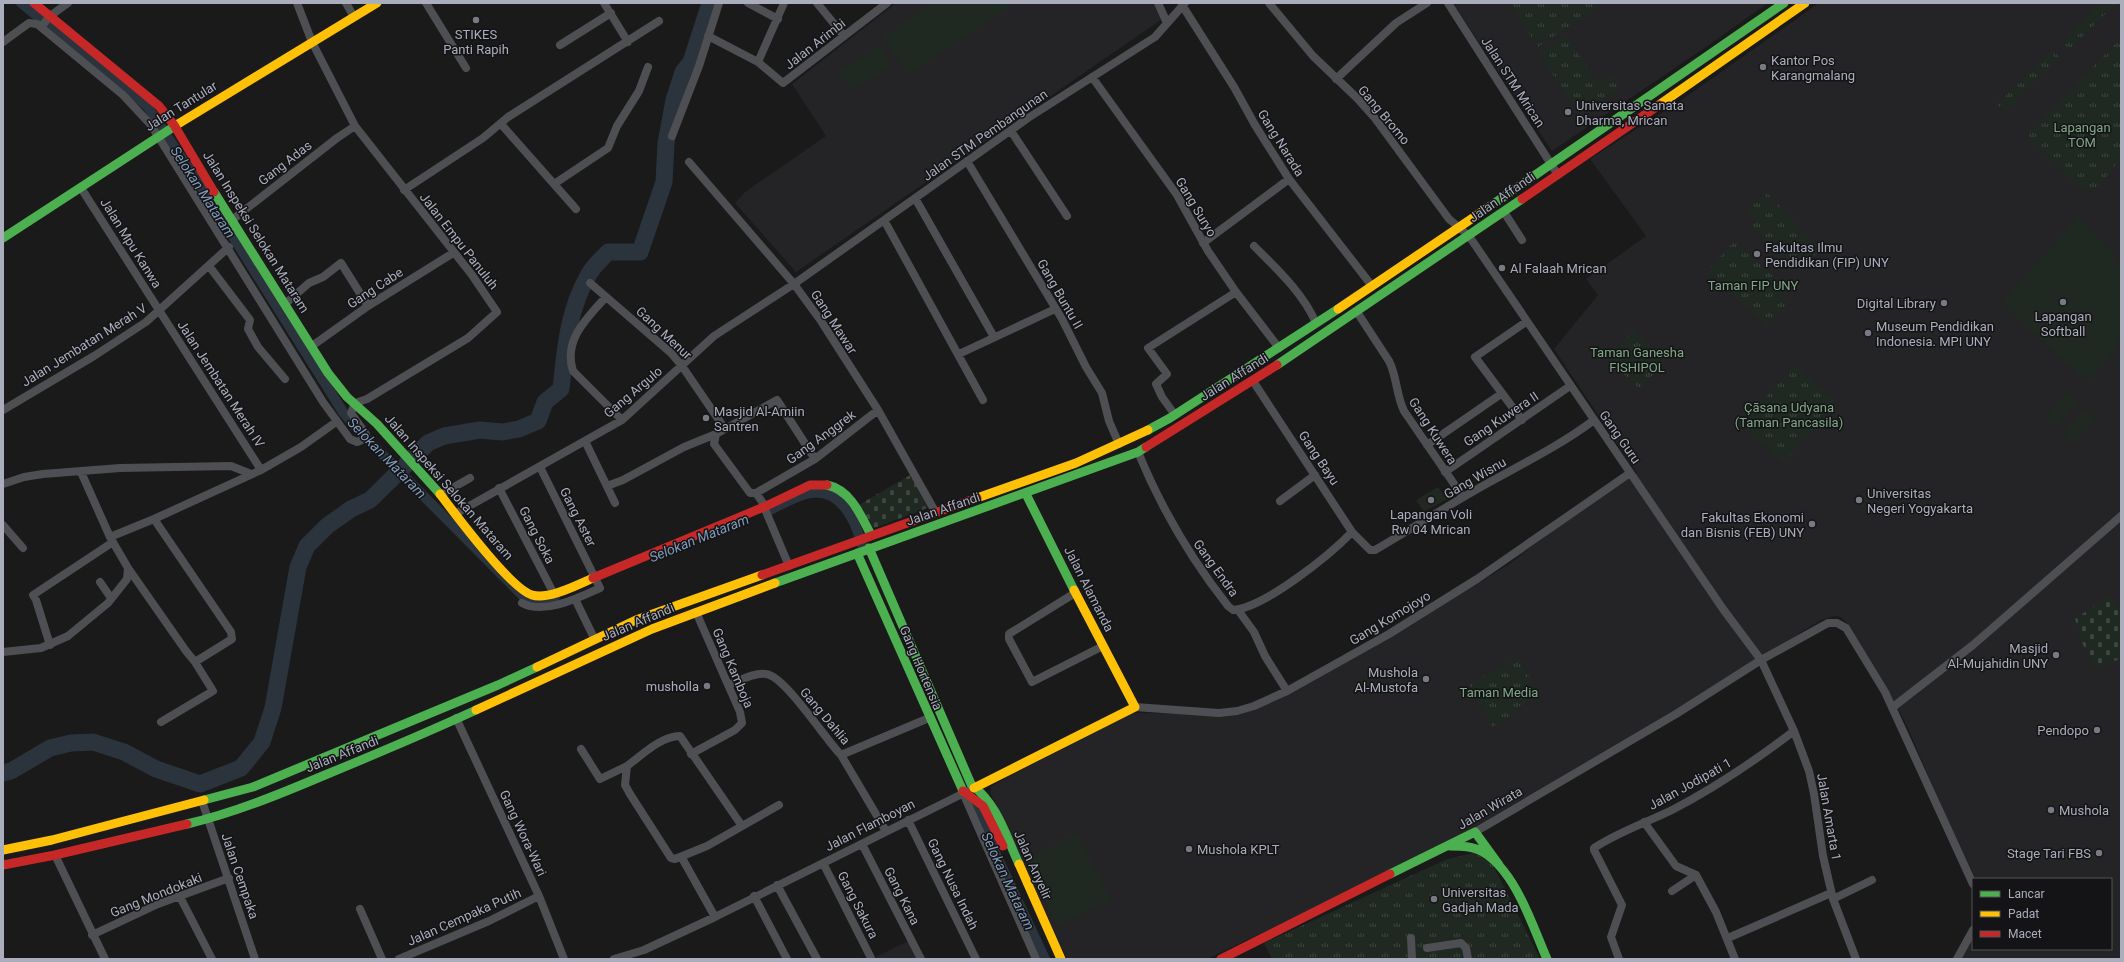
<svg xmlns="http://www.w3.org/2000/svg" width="2124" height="962" font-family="Roboto,sans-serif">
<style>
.built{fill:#242426}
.green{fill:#1f2821}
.cemetery{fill:url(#cemetery-stones)}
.park{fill:url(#park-tufts)}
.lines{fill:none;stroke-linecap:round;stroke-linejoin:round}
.canal{stroke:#2b343d;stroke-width:10}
.river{stroke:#2b343d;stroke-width:17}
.street{stroke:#4e4f53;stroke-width:8}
.fast{stroke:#4caf50;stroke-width:9}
.slow{stroke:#ffc107;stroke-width:9}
.jam{stroke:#c62828;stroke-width:9}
.poi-dot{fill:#787a83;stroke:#141416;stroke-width:1.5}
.labels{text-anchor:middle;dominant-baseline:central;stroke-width:3;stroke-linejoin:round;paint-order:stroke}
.poi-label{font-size:13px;fill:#aaaebc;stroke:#141416;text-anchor:start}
.street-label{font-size:13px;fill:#aaaebc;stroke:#141416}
.park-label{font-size:13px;fill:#80a886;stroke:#141416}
.water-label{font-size:14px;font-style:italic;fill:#809ab9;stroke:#141416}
</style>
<defs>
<pattern id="cemetery-stones" width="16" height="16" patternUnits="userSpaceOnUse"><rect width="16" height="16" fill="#1f2821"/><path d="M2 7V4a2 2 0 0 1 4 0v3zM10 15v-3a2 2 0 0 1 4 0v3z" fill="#3d453f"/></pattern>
<pattern id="park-tufts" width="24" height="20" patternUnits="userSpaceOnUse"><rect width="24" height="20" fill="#1f2821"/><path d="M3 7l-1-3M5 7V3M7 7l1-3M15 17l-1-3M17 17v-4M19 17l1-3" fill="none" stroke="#3d453f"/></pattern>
</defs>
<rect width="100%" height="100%" fill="#1a1a1a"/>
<!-- built -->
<path class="built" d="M896 3H1156L1162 19 796 272 735 203 745 192 826 136 792 84Z
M1453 3H1768L1703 49 1552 151Z
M1819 3H2121V959H1962L1961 954 1973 935V949H2111V879H1976L1948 822 1907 726 1888 690 1846 622 1841 617 1835 616 1821 620 1673 712 1480 824 1396 869 1207 959H1067L991 794V786L1130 713 1231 714 1387 638 1508 565 1556 528 1637 473 1554 349 1598 295 1586 279 1646 236 1590 159 1680 101Z
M908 941 917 959H872Z"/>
<!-- green -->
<path class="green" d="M933 3H1016L908 75 882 37Z
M880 46 892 66 850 91 838 72Z
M2079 216 2112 251 2121 269 2120 336 2112 355 2089 383 2006 308 2005 297Z
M2066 392 2078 402 2055 427 2044 417Z
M2085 409 2097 419 2074 444 2063 434Z
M1438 487 1447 499 1424 512 1416 500Z
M1077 833 1111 900 1057 926 1025 859Z"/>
<!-- cemetery -->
<path class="cemetery" d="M912 474 930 507 864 532 855 507Z
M2110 595 2121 609V658L2096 670 2078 635 2080 634 2075 619Z"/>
<!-- park -->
<path class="park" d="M1508 3H1604L1538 47Z
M2100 3H2116L2071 48 2065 46 2063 40Z
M1566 36 1598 83 1611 75 1620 88 1581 115 1538 53Z
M2121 41V158L2100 185 2095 189H2087L2076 185 2026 136 2116 43Z
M2053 50 2060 58 2005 112 1997 104Z
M1766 192 1821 249 1808 262 1798 253 1790 261 1751 226 1756 220 1747 211Z
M1735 241 1789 291 1784 298 1788 302 1767 326 1707 271Z
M1633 330 1666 360 1640 389 1607 359Z
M1795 365 1832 398 1834 403 1833 408 1783 463 1741 424Z
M1518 657 1539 695 1514 709 1517 713 1492 727 1469 684Z
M1476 852 1493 865 1540 959H1272L1264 943 1445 860Z"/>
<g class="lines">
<!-- canal -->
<path class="canal" d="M21 3 147 106 210 200 343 412 359 431 525 598 541 602 555 597
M770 510C782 504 797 496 810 493 842 488 856 522 863 548
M972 803 1045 959"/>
<!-- river -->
<path class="river" d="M3 773 11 771 50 748 71 743 93 742 124 752 156 769 200 784 241 768 262 742 273 708 298 567 307 546 327 526 351 509 370 500 428 443 444 436 480 430 502 432 519 429 538 421 545 402 561 389C565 351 568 310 588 276 592 267 601 260 608 252H640L664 182 666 143 674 100 683 72 691 62 710 3"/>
<!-- street -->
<path class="street" d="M346 3 354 17
M426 3 466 68
M604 3 628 42
M748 3 778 19
M817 3 844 36
M1158 3 1167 23
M1269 3 1313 56 1357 98 1374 117 1449 219 1469 236 1723 609 1761 660 1794 731 1809 771 1814 794 1823 856 1833 899 1856 959
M1448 3 1558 175
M1182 5 1234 87 1255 125 1289 179 1372 286
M41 27 50 16 68 3
M708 36 758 62 783 83 887 3
M3 42 29 23 37 24 123 95 151 125 323 402 350 439 357 442 362 440 366 434 351 413 355 403 367 399 468 338 497 312 472 275 355 126 312 42 297 3
M560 45 611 13
M758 62 784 3
M1092 77 1177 195 1208 251 1236 292 1279 348
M1336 79 1396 23 1427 3
M501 124 576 209
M1011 131 1067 216
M672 136 699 66 719 3
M967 161 1062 319 1086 367 1102 393 1109 421 1119 444
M689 162 794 284 821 321 878 410 936 513
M554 184 608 148 617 126 639 91 648 67
M81 188 261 470
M404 190 483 138 508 117 659 21
M915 198 994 337
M1504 212 1522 240
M232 220 337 138 355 126
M884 220 983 400
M1203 243 1289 179
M1254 246C1277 269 1303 293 1316 323
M209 266 250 320 248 329 258 347 285 379
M590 283 671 353 682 366 725 429
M606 297C587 318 563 340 573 371L622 420
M285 304 309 283 323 277 341 263 368 306
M1357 312 1389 361C1397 376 1396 395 1404 411L1463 497
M312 346 368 306 453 253
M959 354 1055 309
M1253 381 1352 532 1370 550H1375C1413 528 1450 504 1488 483 1524 463 1561 445 1594 420
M3 410 94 356 146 322 229 247
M1175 415 1162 397 1156 384 1167 374 1148 348 1236 292
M1522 420 1475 357 1526 322
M716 434 714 444 750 493H756L765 506
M585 441 615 503
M1427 445 1501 394
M1138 452C1161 508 1191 559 1228 606L1233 610C1264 608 1330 555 1352 532
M1445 472 1570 386
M3 484 24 477 43 474 120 468 231 466 251 474
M607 486 623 480 684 447 716 434 777 400 815 459
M499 488 554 594
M756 493 815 459 878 410
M440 495 470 478
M1280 501 1315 475
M764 507 789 566
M455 514 622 420 714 336 794 284 1028 118 1155 37 1185 3
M3 525 23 548
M110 537 154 519 261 470 301 447 336 422
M128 568 186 651 195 662 232 639 231 632 154 519
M100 582 111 598
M1075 593 1009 634V639L1032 682 1103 646
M575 599 595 640
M522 603C544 615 578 598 600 588L540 467
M1238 610 1254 632 1265 656 1287 691
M50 645 36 600 33 595 113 542
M3 652 41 648 68 636 108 603 127 579 128 568 110 537 81 472
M728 685C739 681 754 672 766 674 785 676 825 739 841 755L929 718
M1135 707 1219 713 1237 711 1254 706 1287 691 1389 634 1477 579 1630 473
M1893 707 1973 645 2121 516
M456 718 539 896 564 959
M161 722 213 691 195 662
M581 749 600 779 627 766
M691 754 735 730 742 723 740 712 696 612
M841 755 886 831
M963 793 1036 959
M202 801 255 959
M908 820 976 959
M1644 822 1676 866 1696 875 1716 912 1735 959
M742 826 680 736C661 736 642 755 627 766L625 785 630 794 671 858 675 859 707 846 779 805
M1475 832 1676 714 1761 660 1828 623H1837L1846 628 1885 692 1973 884
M862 844 921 959
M55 855 105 959
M682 858 715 917
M823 863 871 958
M777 885 817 959
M1672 891 1696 875
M754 896 787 959
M180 897 212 959
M1833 899 1872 880
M360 909 382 959
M92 935 158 904 229 878
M1411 938 1412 959
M1728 938 1831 893
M1427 948 1461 943 1466 948 1468 959
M399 959 489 921 539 896
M614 959 644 950 715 917 968 791
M1619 959 1611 937 1622 905 1594 850V848C1618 832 1648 822 1674 809 1716 787 1756 760 1794 731
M1957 959 1973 930"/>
<!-- fast -->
<path class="fast" d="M214 192 328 373 347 397 377 424 440 494
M1486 209 1784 3
M3 238 178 124
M1277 365 1522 199
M1148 430 1170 418 1338 309
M827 485C851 490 861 516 871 535
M1026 494 1074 590
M869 548 971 784C998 805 1005 834 1019 864
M857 553 963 791
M775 583 1138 452 1146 447
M204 800 253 787 498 685 537 667
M187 824C234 813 280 794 325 775 376 754 426 733 476 710
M1450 846C1461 846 1473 846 1483 852 1516 872 1532 925 1547 959
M1390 874 1475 832 1499 865"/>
<!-- slow -->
<path class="slow" d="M1659 105 1805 3
M178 124 377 3
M1338 309 1486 209
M440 494C455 514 511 589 532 595 548 600 577 585 593 578
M977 498 1076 463 1148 430
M537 667 636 620 762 575
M476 710 652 629 775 583
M974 788 1135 707 1074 590
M3 850 52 840 204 800
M1019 864 1061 959"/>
<!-- jam -->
<path class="jam" d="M34 3 159 106 174 125 214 192
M1522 199 1659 105
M1146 447 1277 365
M762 575 977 498
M593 578 764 507 810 485H827
M963 791 983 806 1003 846
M3 865 55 855 187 824
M1221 959 1390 874"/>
</g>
<!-- markers -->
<g class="poi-dot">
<circle cx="476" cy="20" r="4"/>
<circle cx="1763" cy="67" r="4"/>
<circle cx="1568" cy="112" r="4"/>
<circle cx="1757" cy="254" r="4"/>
<circle cx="1502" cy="268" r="4"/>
<circle cx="2063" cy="302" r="4"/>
<circle cx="1944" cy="303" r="4"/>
<circle cx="1868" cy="333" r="4"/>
<circle cx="706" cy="418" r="4"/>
<circle cx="1431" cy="500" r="4"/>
<circle cx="1859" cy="500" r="4"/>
<circle cx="1812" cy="524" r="4"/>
<circle cx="2056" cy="655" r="4"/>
<circle cx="1426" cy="679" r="4"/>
<circle cx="707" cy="686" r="4"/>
<circle cx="2097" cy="730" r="4"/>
<circle cx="2051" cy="810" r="4"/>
<circle cx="1189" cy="849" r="4"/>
<circle cx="2099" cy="853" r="4"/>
<circle cx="1434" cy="899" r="4"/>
</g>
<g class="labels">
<!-- poi labels -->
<g class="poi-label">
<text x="476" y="34" text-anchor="middle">STIKES<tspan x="476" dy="15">Panti Rapih</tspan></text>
<text x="1771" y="60">Kantor Pos<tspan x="1771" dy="15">Karangmalang</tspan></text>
<text x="1576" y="105">Universitas Sanata<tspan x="1576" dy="15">Dharma, Mrican</tspan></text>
<text x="1765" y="247">Fakultas Ilmu<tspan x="1765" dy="15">Pendidikan (FIP) UNY</tspan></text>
<text x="1510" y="268">Al Falaah Mrican</text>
<text x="1936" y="303" text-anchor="end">Digital Library</text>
<text x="2063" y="316" text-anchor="middle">Lapangan<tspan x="2063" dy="15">Softball</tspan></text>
<text x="1876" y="326">Museum Pendidikan<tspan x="1876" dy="15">Indonesia. MPI UNY</tspan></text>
<text x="714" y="411">Masjid Al-Amiin<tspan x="714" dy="15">Santren</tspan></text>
<text x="1867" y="493">Universitas<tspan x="1867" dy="15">Negeri Yogyakarta</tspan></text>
<text x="1431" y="514" text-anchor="middle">Lapangan Voli<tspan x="1431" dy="15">Rw 04 Mrican</tspan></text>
<text x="1804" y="517" text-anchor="end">Fakultas Ekonomi<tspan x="1804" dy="15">dan Bisnis (FEB) UNY</tspan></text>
<text x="2048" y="648" text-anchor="end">Masjid<tspan x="2048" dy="15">Al-Mujahidin UNY</tspan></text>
<text x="1418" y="672" text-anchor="end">Mushola<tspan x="1418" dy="15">Al-Mustofa</tspan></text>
<text x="699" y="686" text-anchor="end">musholla</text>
<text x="2089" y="730" text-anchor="end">Pendopo</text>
<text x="2059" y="810">Mushola</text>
<text x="1197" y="849">Mushola KPLT</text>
<text x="2091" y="853" text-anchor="end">Stage Tari FBS</text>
<text x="1442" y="892">Universitas<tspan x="1442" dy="15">Gadjah Mada</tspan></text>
</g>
<!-- street labels -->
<g class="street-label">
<text transform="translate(815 44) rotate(-38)">Jalan Arimbi</text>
<text transform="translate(1513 82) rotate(57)">Jalan STM Mrican</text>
<text transform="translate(181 106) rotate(-32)">Jalan Tantular</text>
<text transform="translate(1384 115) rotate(50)">Gang Bromo</text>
<text transform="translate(985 135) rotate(-35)">Jalan STM Pembangunan</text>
<text transform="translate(1281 143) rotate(58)">Gang Narada</text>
<text transform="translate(285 163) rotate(-38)">Gang Adas</text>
<text transform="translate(1502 197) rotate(-35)">Jalan Affandi</text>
<text transform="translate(1196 207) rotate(59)">Gang Suryo</text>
<text transform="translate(256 232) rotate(58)">Jalan Inspeksi Selokan Mataram</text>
<text transform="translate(459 241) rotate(52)">Jalan Empu Panuluh</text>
<text transform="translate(131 243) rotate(58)">Jalan Mpu Kanwa</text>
<text transform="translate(375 288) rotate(-33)">Gang Cabe</text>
<text transform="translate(1060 294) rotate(60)">Gang Buntu II</text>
<text transform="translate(834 322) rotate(57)">Gang Mawar</text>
<text transform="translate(664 333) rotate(43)">Gang Menur</text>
<text transform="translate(84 345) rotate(-32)">Jalan Jembatan Merah V</text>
<text transform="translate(1234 377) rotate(-32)">Jalan Affandi</text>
<text transform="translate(221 384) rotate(57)">Jalan Jembatan Merah IV</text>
<text transform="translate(633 392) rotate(-40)">Gang Argulo</text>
<text transform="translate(1501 419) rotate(-34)">Gang Kuwera II</text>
<text transform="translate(1433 431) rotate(57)">Gang Kuwera</text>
<text transform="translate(821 437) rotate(-36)">Gang Anggrek</text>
<text transform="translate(1620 437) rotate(55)">Gang Guru</text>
<text transform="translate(1319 458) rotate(56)">Gang Bayu</text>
<text transform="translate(1475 478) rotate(-30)">Gang Wisnu</text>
<text transform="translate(449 487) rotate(49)">Jalan Inspeksi Selokan Mataram</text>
<text transform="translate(943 509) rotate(-19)">Jalan Affandi</text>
<text transform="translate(578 517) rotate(63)">Gang Aster</text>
<text transform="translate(537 535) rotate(63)">Gang Soka</text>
<text transform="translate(1216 568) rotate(54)">Gang Endra</text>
<text transform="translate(1089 589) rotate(63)">Jalan Alamanda</text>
<text transform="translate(1390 618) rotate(-31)">Gang Komojoyo</text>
<text transform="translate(638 622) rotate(-23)">Jalan Affandi</text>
<text transform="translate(733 668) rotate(67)">Gang Kamboja</text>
<text transform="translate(921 668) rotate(67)">Gang Hortensia</text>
<text transform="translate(825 716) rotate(50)">Gang Dahlia</text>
<text transform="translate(342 754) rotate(-22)">Jalan Affandi</text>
<text transform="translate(1690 784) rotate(-29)">Jalan Jodipati 1</text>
<text transform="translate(1490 808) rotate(-30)">Jalan Wirata</text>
<text transform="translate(1829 817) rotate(80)">Jalan Amarta 1</text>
<text transform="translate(870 825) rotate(-27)">Jalan Flamboyan</text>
<text transform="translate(523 833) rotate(65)">Gang Wora-Wari</text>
<text transform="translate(1033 865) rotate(66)">Jalan Anyelir</text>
<text transform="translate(240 876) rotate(71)">Jalan Cempaka</text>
<text transform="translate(953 884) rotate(64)">Gang Nusa Indah</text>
<text transform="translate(156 895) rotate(-22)">Gang Mondokaki</text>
<text transform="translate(902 896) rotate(63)">Gang Kana</text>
<text transform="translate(858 905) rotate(63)">Gang Sakura</text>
<text transform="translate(464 917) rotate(-24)">Jalan Cempaka Putih</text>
</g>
<!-- park labels -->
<g class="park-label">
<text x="2082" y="127">Lapangan<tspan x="2082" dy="15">TOM</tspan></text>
<text x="1753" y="285">Taman FIP UNY</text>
<text x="1637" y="352">Taman Ganesha<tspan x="1637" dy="15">FISHIPOL</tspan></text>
<text x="1789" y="407">Çāsana Udyana<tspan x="1789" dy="15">(Taman Pancasila)</tspan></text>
<text x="1499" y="692">Taman Media</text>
</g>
<!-- water labels -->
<g class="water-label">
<text transform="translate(203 192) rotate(57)">Selokan Mataram</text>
<text transform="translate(387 458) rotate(46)">Selokan Mataram</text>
<text transform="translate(699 538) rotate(-22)">Selokan Mataram</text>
<text transform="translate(1008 881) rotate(65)">Selokan Mataram</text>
</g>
</g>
<!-- border -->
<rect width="2124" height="962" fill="none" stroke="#aaaebc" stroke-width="8"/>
<!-- legend -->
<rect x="1972" y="878" width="140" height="72" fill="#141416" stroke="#505258"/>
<rect x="1980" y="891" width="20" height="6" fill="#4caf50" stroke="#505258"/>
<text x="2008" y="898" font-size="12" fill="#aaaebc">Lancar</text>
<rect x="1980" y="911" width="20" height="6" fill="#ffc107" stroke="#505258"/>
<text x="2008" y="918" font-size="12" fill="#aaaebc">Padat</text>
<rect x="1980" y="931" width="20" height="6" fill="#c62828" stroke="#505258"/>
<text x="2008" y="938" font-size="12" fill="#aaaebc">Macet</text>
</svg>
